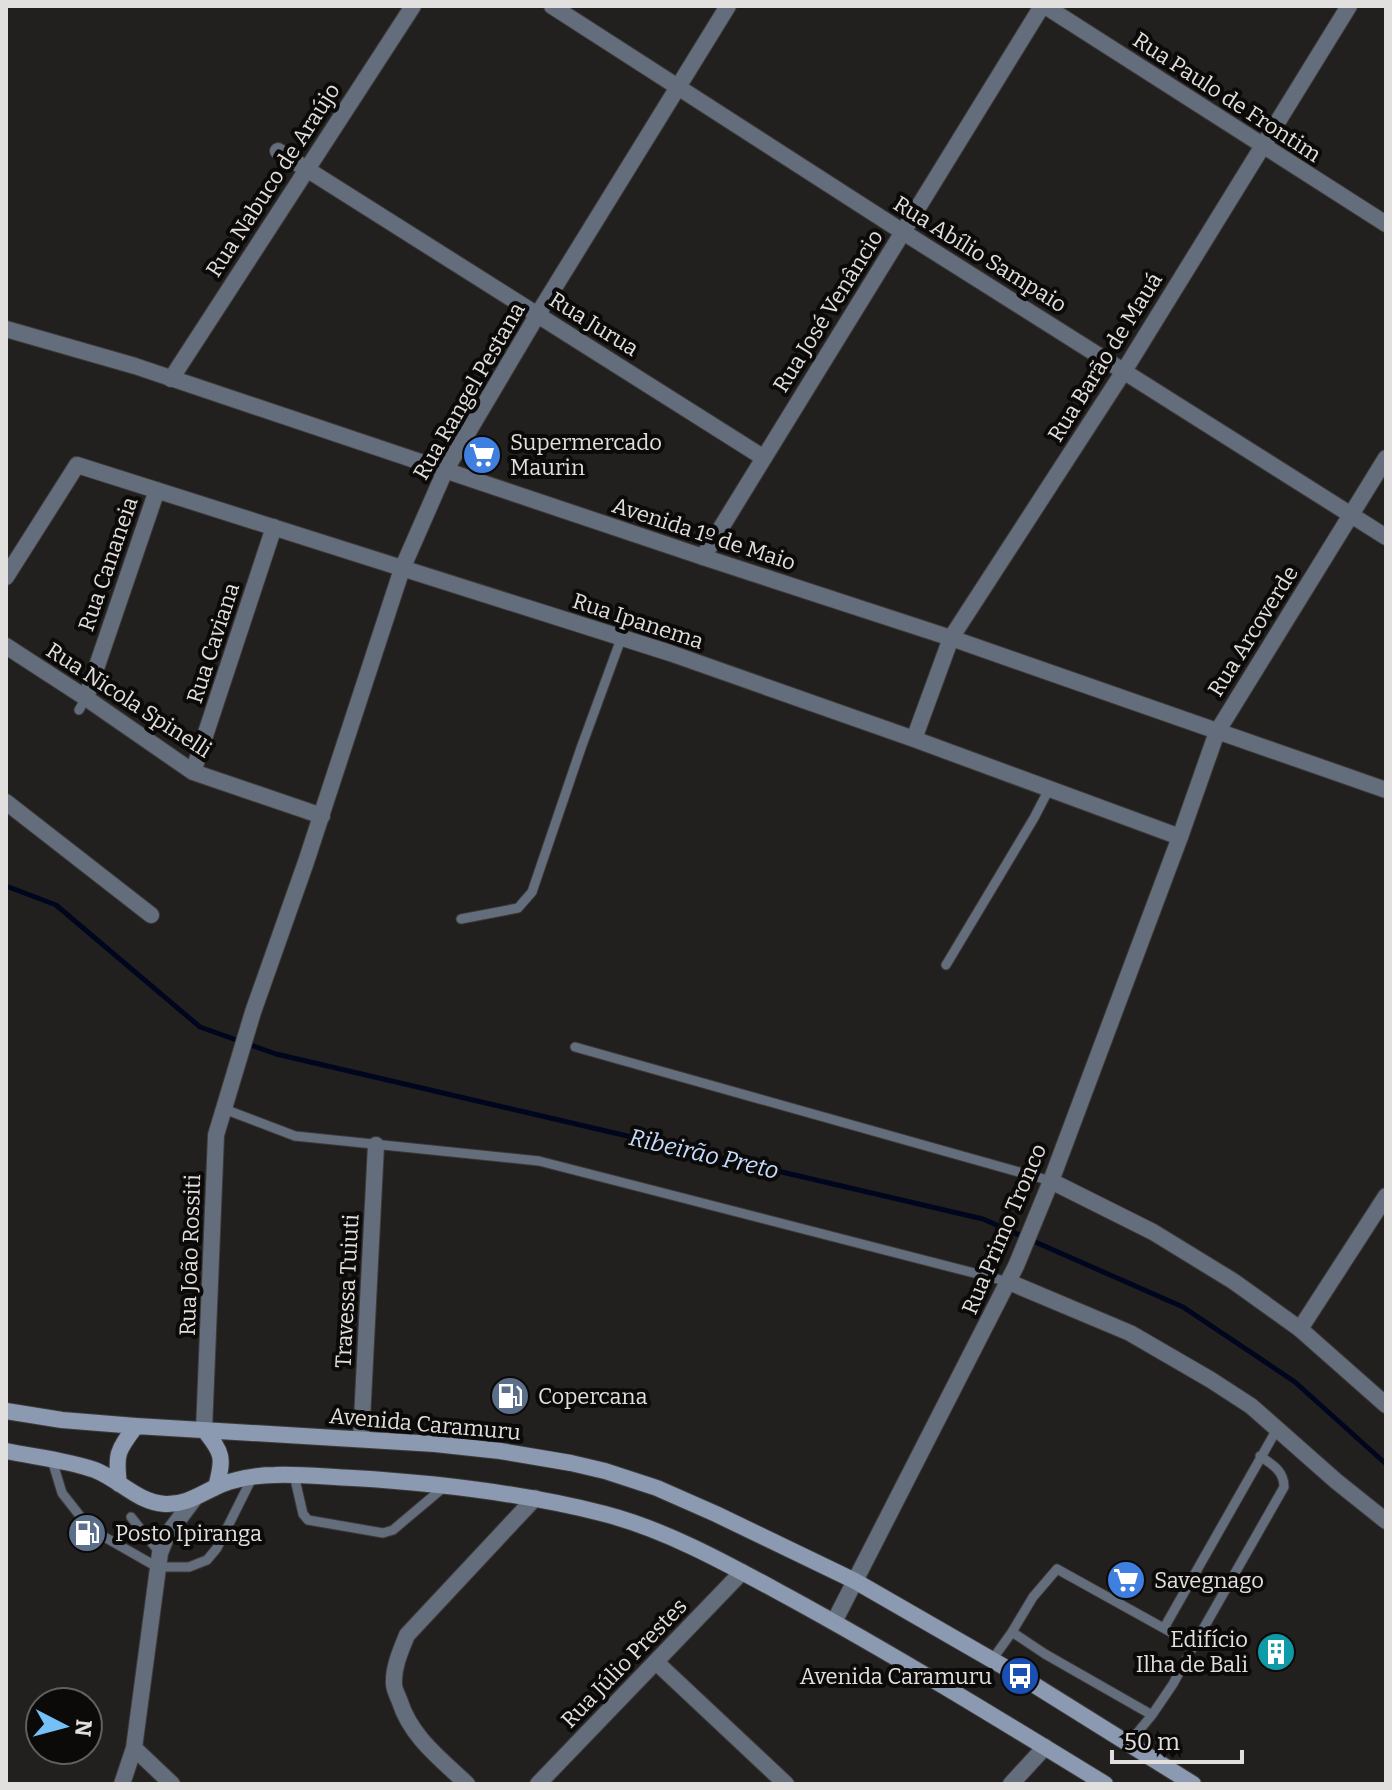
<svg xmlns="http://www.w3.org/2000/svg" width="1392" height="1790" font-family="Bitter,serif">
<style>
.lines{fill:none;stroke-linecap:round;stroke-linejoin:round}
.stream{stroke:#00061d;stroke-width:5}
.service-casing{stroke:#3d3b39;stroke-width:11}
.minor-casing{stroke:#3d3b39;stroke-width:18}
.tertiary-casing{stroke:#3d3b39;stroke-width:18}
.secondary-casing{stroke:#3d3b39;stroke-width:18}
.service{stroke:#646d7c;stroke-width:9}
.minor{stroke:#646d7c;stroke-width:16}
.tertiary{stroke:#646d7c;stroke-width:16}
.secondary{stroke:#8b99b1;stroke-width:16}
.labels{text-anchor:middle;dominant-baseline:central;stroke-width:8;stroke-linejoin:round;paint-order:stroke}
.street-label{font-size:22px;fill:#e2e0df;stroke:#0b0a09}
.poi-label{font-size:22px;fill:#e2e0df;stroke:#0b0a09;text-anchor:start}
.water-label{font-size:24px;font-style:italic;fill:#c5dcfd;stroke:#0b0a09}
</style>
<rect width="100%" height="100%" fill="#22201e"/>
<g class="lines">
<!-- stream -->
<path class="stream" d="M6 886 56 905 200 1027 276 1054 983 1219 1183 1307 1295 1382 1386 1464"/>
<!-- service casing -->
<g class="service-casing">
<path id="service" d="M79 710 86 698
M461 919 518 908 532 892 581 748 621 639
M946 965 1034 818 1049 789
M575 1047 1051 1181
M224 1109 295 1136 539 1161 1009 1282
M52 1460 62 1493 84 1521 101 1535 157 1567H189L207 1560 217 1548 253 1476
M294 1475 303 1514 308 1520 383 1533 393 1530 444 1487
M131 1517 160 1553
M1164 1628 1277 1429
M1012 1632 1045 1654 1152 1715
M992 1660 1012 1632 1033 1597 1057 1569 1194 1645
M1128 1744 1152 1715 1173 1684 1194 1645 1284 1487C1284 1471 1273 1465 1260 1456"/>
</g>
<!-- minor casing -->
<g class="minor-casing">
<path id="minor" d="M1045 6 1386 224
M278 151 764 458
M171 379 413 6
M703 557 1042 6
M6 577 77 465 670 653 914 739 1180 837
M6 646 86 698 193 772 322 816
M86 698 157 490
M1217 732 1386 458
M914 739 951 638 1124 371 1349 6
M193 772 274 527
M6 802 151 915
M1300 1329 1386 1196
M204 1430 216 1135 253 1012 306 862 402 569 445 471 538 314 728 6
M361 1439 376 1145
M656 1662 786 1784
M134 1748 172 1784
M122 1784 134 1748 160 1553 167 1535 194 1499
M467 1784C442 1760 411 1737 400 1702 398 1696 394 1690 394 1684 393 1667 401 1650 407 1635L535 1498
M538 1784 742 1572
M1011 1784 1045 1747"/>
</g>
<!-- tertiary casing -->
<g class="tertiary-casing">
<path id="tertiary" d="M552 6 903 232 1386 537
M6 329 135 366 703 557 951 638 1386 790
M1051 1181 1153 1232 1233 1281 1300 1329 1386 1405
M1009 1282 1130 1333 1211 1380 1251 1406 1336 1481 1386 1521
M834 1622 1016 1266 1051 1181 1180 837 1217 732"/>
</g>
<!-- secondary casing -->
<g class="secondary-casing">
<path id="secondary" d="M6 1411 62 1420 136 1426 435 1444 500 1451 571 1463 605 1471 657 1488 716 1514 855 1581 1020 1676 1193 1784
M204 1430C223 1453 224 1458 216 1487
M6 1451C35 1457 67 1460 95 1470 120 1480 137 1502 165 1504 185 1505 199 1495 216 1487 233 1479 256 1475 275 1475 301 1474 327 1477 353 1478 438 1483 523 1493 605 1514 670 1531 733 1567 792 1599 898 1657 1002 1721 1105 1784
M119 1484C115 1453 118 1450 136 1426"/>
</g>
<!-- service -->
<use href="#service" class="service"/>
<!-- minor -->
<use href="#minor" class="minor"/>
<!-- tertiary -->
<use href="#tertiary" class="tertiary"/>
<!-- secondary -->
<use href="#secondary" class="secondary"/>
</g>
<!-- icons -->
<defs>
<g id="supermarket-disc" transform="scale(2)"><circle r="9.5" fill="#3f7fe0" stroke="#0b0a09"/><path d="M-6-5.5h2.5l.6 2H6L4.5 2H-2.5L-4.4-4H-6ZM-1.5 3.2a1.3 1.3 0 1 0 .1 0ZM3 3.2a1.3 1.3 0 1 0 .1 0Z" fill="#fff"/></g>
<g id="fuel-disc" transform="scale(2)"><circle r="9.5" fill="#5c6f8a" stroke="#0b0a09"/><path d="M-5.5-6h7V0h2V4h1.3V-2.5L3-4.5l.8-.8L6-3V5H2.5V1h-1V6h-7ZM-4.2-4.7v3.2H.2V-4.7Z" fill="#fff"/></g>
<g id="building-disc" transform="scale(2)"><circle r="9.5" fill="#0f9aa8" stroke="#0b0a09"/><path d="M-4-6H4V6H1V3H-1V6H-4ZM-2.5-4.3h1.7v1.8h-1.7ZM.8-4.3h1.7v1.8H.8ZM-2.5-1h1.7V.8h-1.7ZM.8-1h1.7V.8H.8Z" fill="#fff"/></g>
<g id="bus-disc" transform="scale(2)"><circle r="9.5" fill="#1a4fb4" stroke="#0b0a09"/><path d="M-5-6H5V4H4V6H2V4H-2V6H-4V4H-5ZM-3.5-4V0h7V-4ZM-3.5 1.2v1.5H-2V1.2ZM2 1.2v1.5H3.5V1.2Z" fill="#fff"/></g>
</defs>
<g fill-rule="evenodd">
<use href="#supermarket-disc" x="482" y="455"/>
<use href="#fuel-disc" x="510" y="1396"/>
<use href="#fuel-disc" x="87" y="1533"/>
<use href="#supermarket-disc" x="1126" y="1580"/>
<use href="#building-disc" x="1276" y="1652"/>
<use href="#bus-disc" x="1020" y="1676"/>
</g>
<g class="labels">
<!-- street labels -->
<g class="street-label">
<text transform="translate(1227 97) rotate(33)">Rua Paulo de Frontim</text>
<text transform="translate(273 180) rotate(-57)">Rua Nabuco de Araújo</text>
<text transform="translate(980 254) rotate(32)">Rua Abílio Sampaio</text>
<text transform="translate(828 311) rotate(-58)">Rua José Venâncio</text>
<text transform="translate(594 324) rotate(32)">Rua Jurua</text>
<text transform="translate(1105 357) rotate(-58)">Rua Barão de Mauá</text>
<text transform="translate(469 391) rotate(-60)">Rua Rangel Pestana</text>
<text transform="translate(704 534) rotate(18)">Avenida 1º de Maio</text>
<text transform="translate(108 564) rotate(-71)">Rua Cananeia</text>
<text transform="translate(638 621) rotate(18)">Rua Ipanema</text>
<text transform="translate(1253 631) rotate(-58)">Rua Arcoverde</text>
<text transform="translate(213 643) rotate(-72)">Rua Caviana</text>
<text transform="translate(129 700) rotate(33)">Rua Nicola Spinelli</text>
<text transform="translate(1004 1229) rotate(-67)">Rua Primo Tronco</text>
<text transform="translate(190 1255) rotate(-88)">Rua João Rossiti</text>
<text transform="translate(347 1291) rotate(-87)">Travessa Tuiuti</text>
<text transform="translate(425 1424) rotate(5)">Avenida Caramuru</text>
<text transform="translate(624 1663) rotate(-46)">Rua Júlio Prestes</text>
</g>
<!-- poi labels -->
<g class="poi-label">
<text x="510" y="442">Supermercado<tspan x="510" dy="25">Maurin</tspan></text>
<text x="538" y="1396">Copercana</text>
<text x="115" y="1533">Posto Ipiranga</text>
<text x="1154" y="1580">Savegnago</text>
<text x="1248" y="1639" text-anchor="end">Edifício<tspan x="1248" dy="25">Ilha de Bali</tspan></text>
<text x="992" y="1676" text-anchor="end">Avenida Caramuru</text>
</g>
<!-- water labels -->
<g class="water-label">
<text transform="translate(704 1154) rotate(13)">Ribeirão Preto</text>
</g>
</g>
<!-- border -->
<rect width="1392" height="1790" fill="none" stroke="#e2e0df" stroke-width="16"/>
<!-- north arrow -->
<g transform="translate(64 1726) rotate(96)"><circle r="38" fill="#0b0a09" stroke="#61605f" stroke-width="2"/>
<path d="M0-6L14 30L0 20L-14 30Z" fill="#75c0f6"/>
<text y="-12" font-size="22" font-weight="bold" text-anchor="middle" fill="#e2e0df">N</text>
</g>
<!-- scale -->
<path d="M1112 1750v12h130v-12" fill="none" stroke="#e2e0df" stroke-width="4"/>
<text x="1124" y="1750" font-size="24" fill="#e2e0df" stroke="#0b0a09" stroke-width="6" paint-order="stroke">50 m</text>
</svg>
